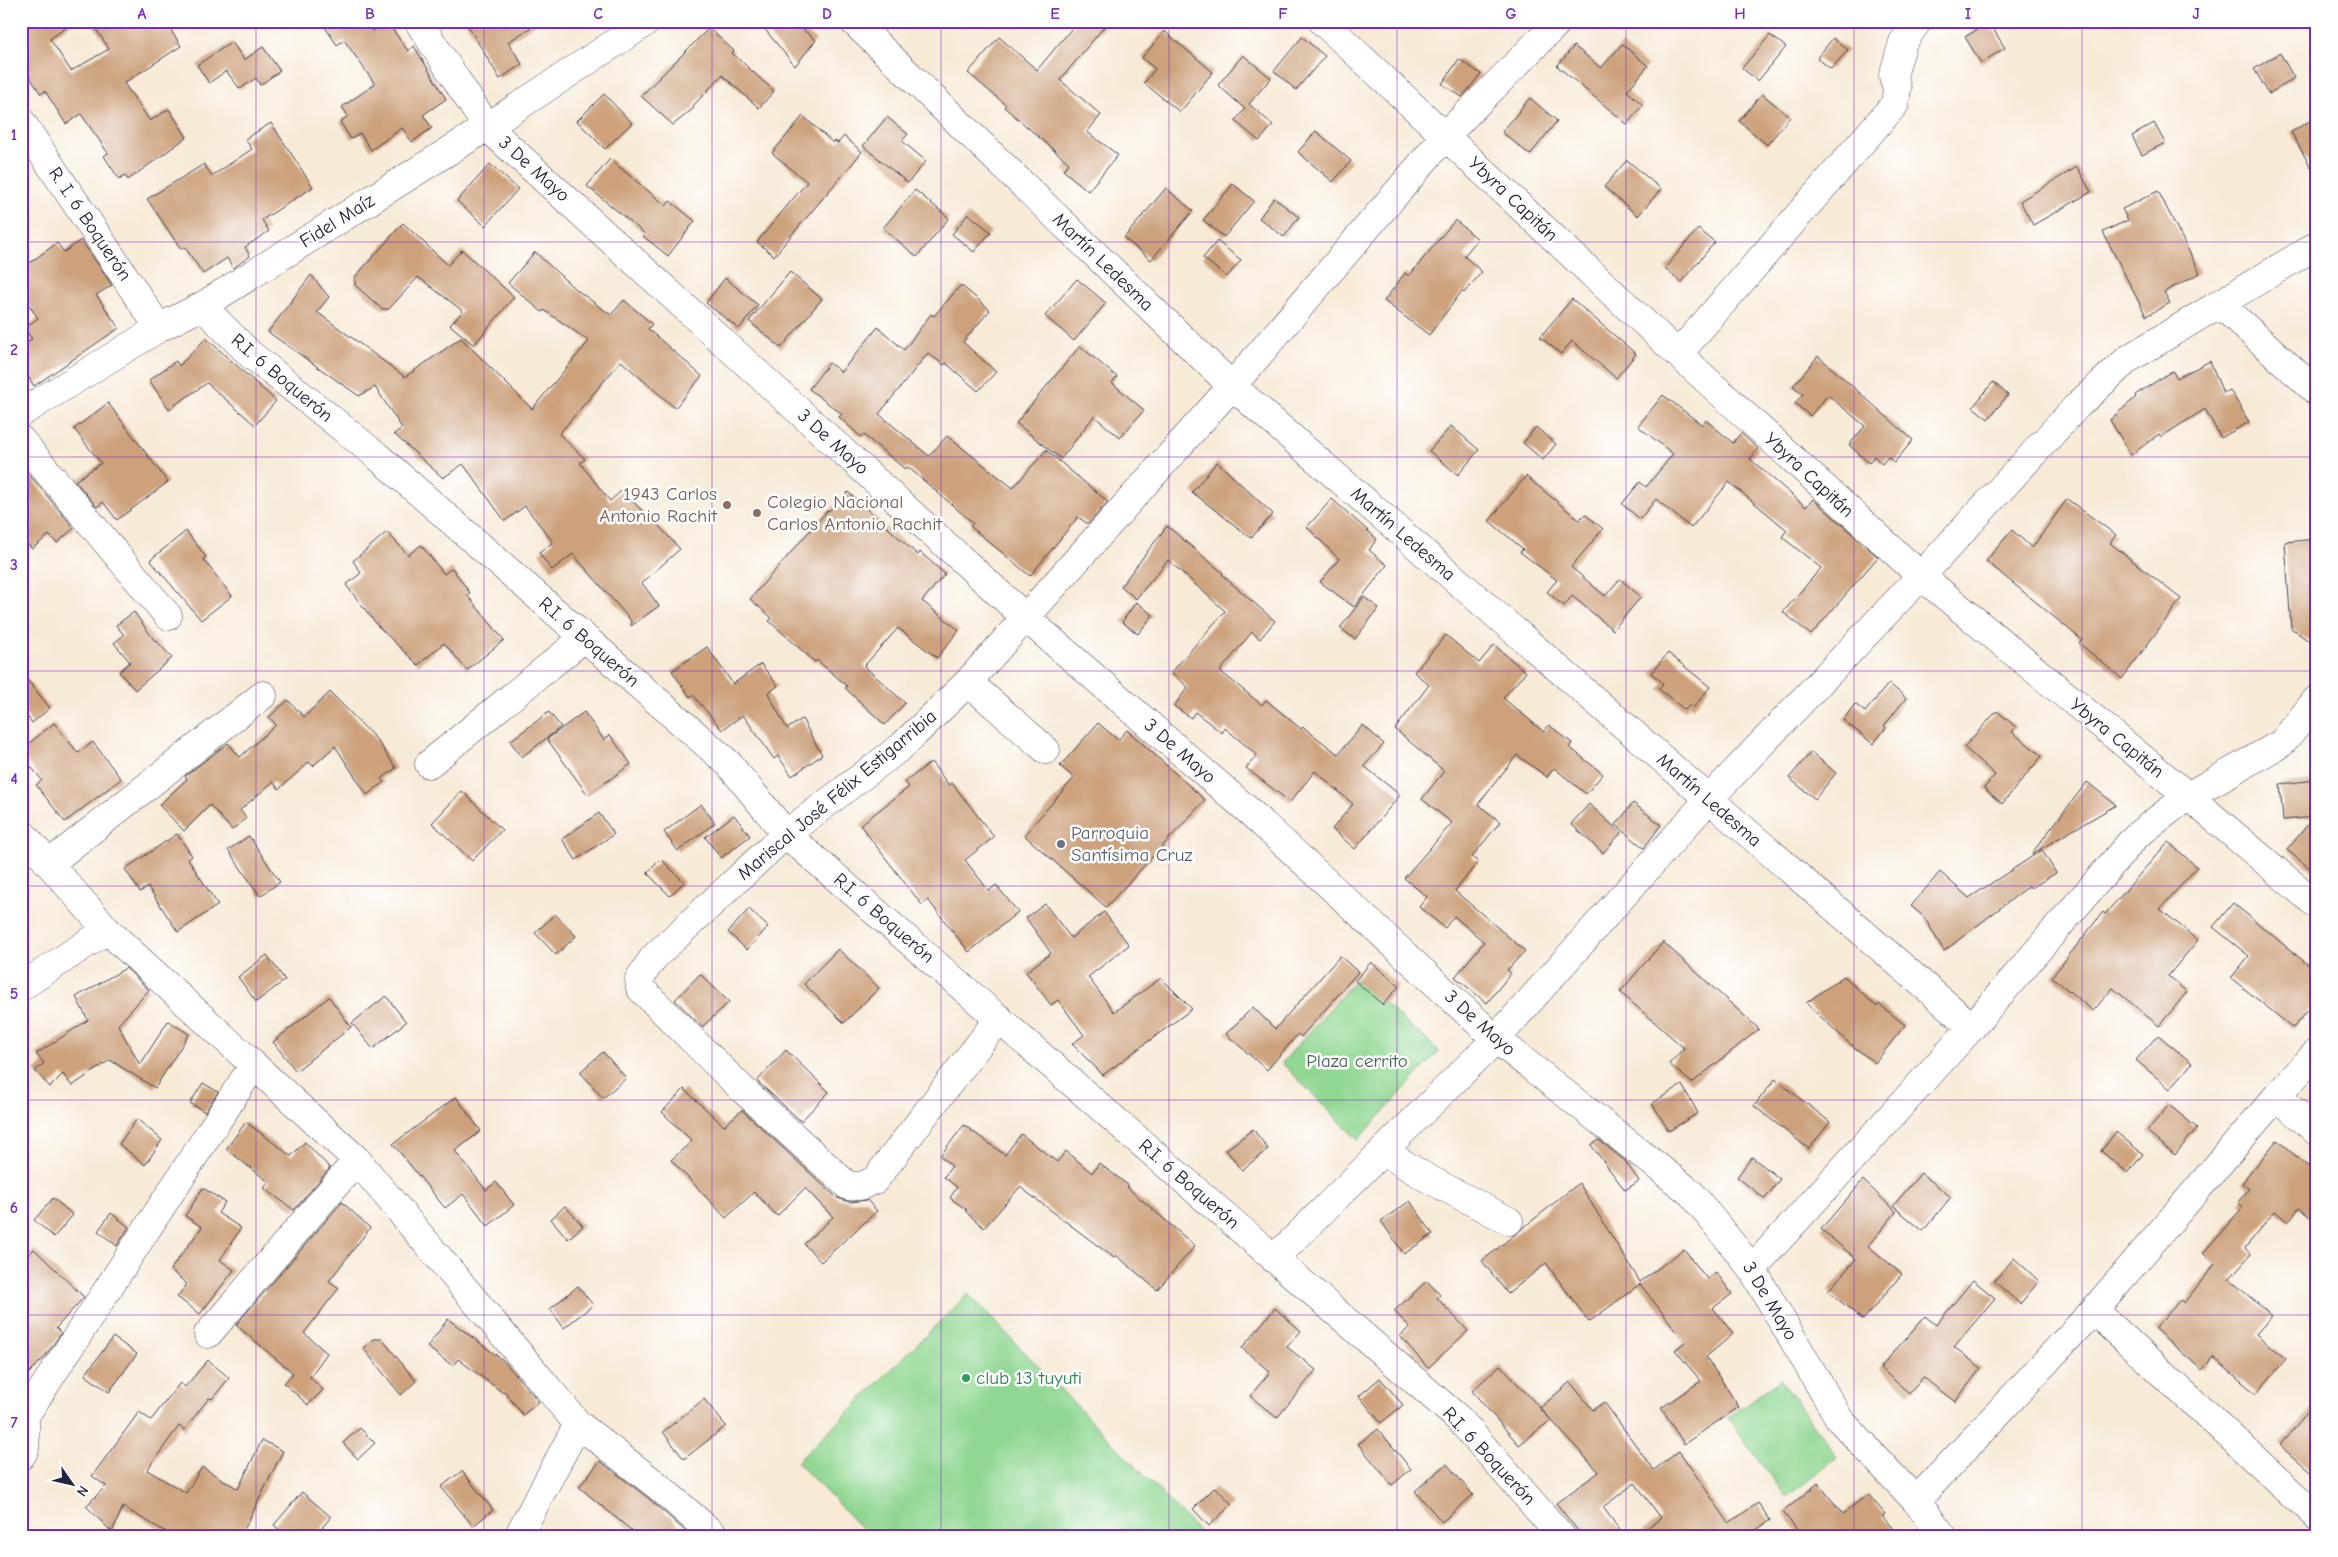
<svg xmlns="http://www.w3.org/2000/svg" width="2338" height="1557" font-family="'Comic Neue',sans-serif">
<style>
.green{fill:#90d792;stroke:#597c66}
.building{fill:#cca17b}
.lines{fill:none;stroke-linecap:round;stroke-linejoin:round}
.minor-casing{stroke:#424052;stroke-width:29}
.minor{stroke:#fff;stroke-width:28}
.grid{fill:none;stroke:#7b2cbf;stroke-width:1;stroke-opacity:0.55}
.education-dot{fill:#8d6e63;stroke:#fff;stroke-width:2}
.worship-dot{fill:#6b7280;stroke:#fff;stroke-width:2}
.leisure-dot{fill:#2e9e5b;stroke:#fff;stroke-width:2}
.labels{text-anchor:middle;dominant-baseline:central;stroke-width:5;stroke-linejoin:round;paint-order:stroke}
.street-label{font-size:19px;fill:#22223b;stroke:#fff}
.education-label{font-size:19px;fill:#785e54;stroke:#fff;text-anchor:end}
.worship-label{font-size:19px;fill:#5b616d;stroke:#fff;text-anchor:start}
.park-label{font-size:19px;fill:#486159;stroke:#fff}
.leisure-label{font-size:19px;fill:#27864d;stroke:#fff;text-anchor:start}
.neatline{fill:none;stroke:#7b2cbf;stroke-width:2}
.grid-label{font-size:16px;text-anchor:middle;font-weight:bold;fill:#7b2cbf}
</style>
<rect width="100%" height="100%" fill="#fff"/>
<filter id="ink" filterUnits="userSpaceOnUse"><feTurbulence type="fractalNoise" baseFrequency=".02" numOctaves="2"/><feDisplacementMap in="SourceGraphic" scale="10" xChannelSelector="R" yChannelSelector="G"/><feConvolveMatrix kernelMatrix="1 2 1 2 8 2 1 2 1" color-interpolation-filters="sRGB"/></filter>
<filter id="wash" filterUnits="userSpaceOnUse"><feTurbulence type="fractalNoise" baseFrequency=".0096" numOctaves="4" result="noise"/><feDisplacementMap in="SourceGraphic" scale="20" xChannelSelector="R" yChannelSelector="G"/><feGaussianBlur stdDeviation="1.12" result="paint"/><feColorMatrix in="noise" values="0 0 0 0 0 0 0 0 0 0 0 0 0 0 0 0 0 1.4 0 .05"/><feComposite in="paint" operator="in"/></filter>
<g filter="url(#wash)">
<rect width="100%" height="100%" fill="#f7ead7"/>
<!-- green -->
<path class="green" d="M1356 979 1439 1051 1358 1140 1282 1063Z
M968 1294 1203 1536H869L797 1462Z
M1780 1379 1838 1458 1786 1497 1728 1418Z"/>
<g id="blocks">
<!-- building -->
<path class="building" d="M21 21H75L50 39 71 71 109 49 91 21H165L181 46 124 83 150 121 169 109 187 137 128 180 125 175 119 179 104 156 108 153 81 114 66 124 45 91 41 94 21 64Z
M321 21H369L373 31 387 22 408 51 414 46 446 99 423 115 432 128 412 142 402 128 371 150 360 133 351 139 340 122 348 116 342 107 375 84 344 40 337 45Z
M465 21H541L508 42 522 64 500 79Z
M758 21H792L816 40 795 66Z
M1078 21H1109L1060 80 1101 115 1087 132 1118 155 1088 191 1063 170 1069 163 1004 107 1006 105 968 73 999 37 1037 70Z
M1989 22 2005 48 1981 63 1965 37Z
M709 28 734 51 732 53 774 91 759 108 722 75 693 106 694 108 673 125 641 96Z
M1164 31 1213 72 1180 112 1144 83 1155 69 1142 58Z
M1770 35 1786 47 1758 81 1742 68Z
M1302 37 1325 56 1296 90 1274 71Z
M1833 38 1848 50 1831 69 1817 58Z
M232 42 244 60 263 47 280 71 260 85 256 78 240 89 226 71 209 83 197 65Z
M1622 44 1648 66 1627 91 1643 105 1627 124 1557 66 1574 46 1601 68Z
M2280 53 2294 78 2269 94 2254 69Z
M1243 55 1271 78 1249 104 1273 125 1259 141 1235 121 1245 109 1218 85Z
M1459 59 1481 74 1462 97 1442 84Z
M604 94 632 123 605 149 577 121Z
M1762 94 1790 117 1767 145 1739 121Z
M1530 98 1557 121 1530 155 1502 132Z
M803 116 833 143 835 141 838 143 844 136 862 152 774 256 757 242 807 182 772 153Z
M887 117 908 134 902 141 926 161 908 183 863 146Z
M2317 117V178L2291 132Z
M271 123 313 187 262 220 269 231 245 247 250 256 233 268 227 258 203 274 185 247 181 249 147 199 204 164 212 176 252 149 245 139Z
M2154 123 2165 143 2142 155 2132 136Z
M1316 131 1351 161 1333 182 1298 152Z
M610 159 666 206 670 201 695 221 668 256 643 236 645 234 587 186Z
M1627 160 1661 189 1638 216 1604 187Z
M490 164 518 189 485 226 457 201Z
M2077 167 2091 192 2033 225 2020 201Z
M1233 184 1254 201 1224 237 1203 220Z
M1166 188 1193 211 1151 260 1124 238Z
M915 190 949 218 917 257 883 228Z
M2158 191 2200 273 2164 292 2170 303 2146 316 2103 232 2128 220 2122 209Z
M1274 198 1299 217 1284 237 1259 218Z
M968 214 991 232 974 252 952 234Z
M1455 220 1478 239 1464 256 1482 272 1464 293 1462 291 1429 335 1384 301 1405 273 1409 276Z
M403 223 448 265 462 250 514 297 474 345 450 325 463 311 418 277 389 309H382L355 285V277Z
M1698 229 1715 242 1681 282 1665 268Z
M81 240 112 285 96 295 119 328 34 386 21 365V346L32 339 24 328 38 318 21 294V269L57 243 64 252Z
M1217 241 1241 260 1227 277 1203 258Z
M535 252 574 288 611 315 624 300 652 324 648 329 702 376 675 408 621 361 559 434 585 459 580 463 610 501 621 491 658 525 680 549 642 583 659 606 631 626V621L627 616 573 554 552 570 539 553 553 542 525 506 505 521 463 464 443 478 394 434 402 428 375 387 359 396 268 332 311 275 329 297 317 312 405 377 461 338 532 409 589 341 544 310 542 312 508 283Z
M790 272 822 299 781 348 749 321Z
M725 278 758 305 739 329 706 303Z
M1077 279 1106 303 1074 341 1045 316Z
M961 285 990 310 963 342 996 372 978 391 946 363 944 365 928 353 879 414 929 456 947 436 1013 488 1046 450 1108 502 1088 524 1078 517 1030 576 970 526 973 523 908 467 905 469 864 435 861 437 839 417 842 414 809 389 829 363 841 372 878 327 904 350 931 314 934 316Z
M1572 299 1636 354 1616 378 1572 341 1561 354 1540 337Z
M206 338 276 401 255 425 207 383 169 409 149 380 176 361 179 366Z
M1080 346 1117 377 1112 383 1144 410 1120 438 1094 416 1061 459 1016 423Z
M1818 356 1913 440 1894 463 1888 457 1882 464 1874 456 1869 463 1849 445 1865 426 1828 395 1810 416 1795 403 1803 394 1793 386Z
M2210 361 2223 393 2230 390 2249 422 2221 438 2205 409 2161 437 2159 434 2131 455 2110 420 2136 397 2135 395 2172 371 2177 378Z
M1993 382 2008 395 1988 419 1973 407Z
M1663 395 1702 425 1706 420 1733 443 1741 433 1758 449 1750 459 1806 507 1813 499 1878 557 1811 635 1783 612 1821 568 1782 537 1787 530 1729 482 1691 528 1656 499 1640 519 1622 504 1640 482 1646 487 1673 454 1638 426Z
M108 403 168 482 117 520 103 502 97 507 75 481 101 463 74 429Z
M1451 426 1479 450 1458 475 1429 451Z
M1536 427 1556 444 1543 460 1523 443Z
M1217 462 1273 514 1251 538 1192 492Z
M21 465 74 528 57 543 49 535 32 549 21 537Z
M1526 476 1579 520 1585 514 1603 529 1571 567 1605 596 1620 579 1641 597 1613 630 1572 596 1564 606 1547 592 1557 580 1520 552 1523 549 1489 521Z
M848 492 918 555 920 552 945 574 922 601 959 630 937 658 898 628 864 666 905 703 885 725 845 688 847 686 817 660 815 662 769 621 772 618 750 599 828 510 829 511Z
M1332 499 1377 539 1369 550 1387 565 1354 607 1320 582 1339 559 1307 527Z
M2067 499 2116 535 2110 543 2181 599 2122 679 2079 643 2082 640 1986 561 2012 530 2032 548Z
M1167 526 1223 573 1222 575 1275 621 1260 639 1252 632 1220 671 1262 705 1266 700 1301 729 1303 727 1338 754 1363 725 1384 744 1364 766 1400 795 1355 849 1332 829 1353 804 1315 771 1290 802 1246 768 1257 755 1225 728 1222 733 1195 712 1191 718 1174 706 1188 687 1171 673 1225 611 1168 560 1136 599 1121 586Z
M186 531 206 557 203 559 232 596 201 620 150 560Z
M387 532 408 555 421 545 444 574 452 568 470 593 467 595 504 640 467 670 444 643 418 665 378 626 346 585 361 573 353 561Z
M2317 539V647L2291 628 2285 542Z
M1364 597 1379 608 1355 639 1340 628Z
M1136 602 1153 615 1138 634 1122 622Z
M134 612 155 641 156 640 172 658 135 690 119 672 130 662 114 643 124 635 116 625Z
M1446 635 1479 663 1494 645 1526 672 1503 698 1544 732 1549 725 1572 743 1569 747 1603 774 1586 794 1554 768 1547 777 1517 755 1478 804 1500 822 1472 857 1478 862 1455 891 1525 951 1507 970 1511 973 1487 1003 1455 977 1484 942 1454 916 1445 928 1419 907 1427 897 1404 878 1452 823 1422 799 1444 771 1395 729 1429 685 1414 672Z
M707 647 733 684 761 664 778 686 768 693 787 729 802 719 822 755 792 776 778 756 774 759 743 715 722 730 693 695 690 697 672 671Z
M1668 653 1710 687 1693 708 1690 705 1685 710 1659 689 1663 683 1651 673Z
M21 672 50 708 32 723 21 708Z
M1889 683 1906 698 1884 726 1886 728 1873 744 1843 720 1855 704 1865 712Z
M330 692 377 740 396 768 381 779 384 782 367 795 335 746 313 766 309 762 279 789 273 782 240 810 246 818 232 830 210 805 184 831 159 805 187 779 185 776 228 743 240 757 276 725 269 717 288 700 304 717Z
M1997 711 2016 727 2012 732 2042 756 2002 804 1984 788 1995 775 1964 747Z
M549 712 561 727 522 757 510 741Z
M584 712 604 740 610 735 631 764 588 795 547 739Z
M54 723 78 753 93 742 121 779 65 822 36 785 42 780 21 755V750Z
M1098 723 1118 740 1127 730 1205 800 1106 907 1024 835 1074 778 1060 766Z
M1811 752 1836 773 1815 799 1789 778Z
M931 762 949 785 952 783 994 837 965 860 989 891 996 885 1018 912 969 952 928 900 922 905 860 825 909 787 905 782Z
M2317 780V874L2287 850 2314 817 2283 820 2280 784Z
M2087 782 2116 805 2032 854V853Z
M462 791 502 830 472 861 432 823Z
M1633 803 1661 825 1644 848 1616 825Z
M701 804 715 823 678 851 664 832Z
M1589 804 1621 833 1603 853 1571 824Z
M599 813 614 834 576 860 562 839Z
M734 815 750 836 721 858 705 837Z
M177 834 192 856 188 859 218 905 178 932 148 887 140 892 125 869Z
M249 836 280 882 260 896 228 850Z
M2168 842 2197 867 2160 909 2198 940 2168 976 2187 992 2159 1026 2113 988 2093 1011 2052 977 2103 912 2105 914Z
M2042 850 2056 873 2031 888 2029 886 1944 951 1924 917 1911 906 1940 872 1969 898Z
M661 859 684 882 670 896 647 873Z
M2233 903 2317 972V1000L2293 1028 2231 978 2249 956 2213 927Z
M1045 904 1071 938 1104 912 1129 945 1088 977 1114 1012 1161 978 1192 1009 1103 1075 1072 1044 1084 1035 1058 1000 1051 1005 1026 972 1051 953 1026 918Z
M749 909 768 927 747 950 728 932Z
M555 914 576 936 556 955 535 933Z
M1663 942 1759 1029 1692 1083 1669 1064 1684 1048 1620 992Z
M838 949 879 988 844 1023 804 984Z
M267 955 285 980 256 1002 238 977Z
M1340 956 1358 972 1301 1037 1298 1034 1267 1070 1226 1034 1253 1007 1275 1029Z
M1371 962 1399 986 1383 1005 1355 981Z
M126 968 149 990 118 1025 140 1065 168 1021 189 1034 155 1088 110 1060 72 1086 63 1074 50 1087 35 1071 44 1063 36 1054 88 1020 76 997Z
M700 974 729 1002 702 1027 675 1000Z
M1844 976 1877 1007 1879 1004 1905 1025 1875 1063 1849 1043 1806 1003Z
M386 996 406 1022 373 1049 352 1023Z
M329 997 351 1027 296 1071 273 1042Z
M2158 1035 2192 1063 2170 1089 2136 1060Z
M786 1050 829 1092 801 1121 757 1081Z
M603 1052 626 1078 603 1098 580 1072Z
M1775 1079 1830 1122 1809 1149 1754 1106Z
M203 1083 218 1092 205 1112 190 1103Z
M1682 1085 1698 1113 1669 1131 1652 1103Z
M684 1089 724 1126 742 1110 837 1198 850 1202 867 1200 877 1211 821 1262 804 1244 833 1217 805 1188 777 1216 754 1192 726 1218 671 1160 692 1141 662 1112Z
M456 1097 481 1131 455 1151 486 1190 496 1182 514 1205 488 1226 463 1194 445 1208 393 1144Z
M2169 1105 2197 1128 2175 1155 2147 1131Z
M137 1119 162 1140 145 1165 119 1144Z
M246 1122 291 1156 305 1142 330 1168 294 1210 264 1188 269 1182 226 1149Z
M964 1125 1005 1155 1021 1134 1057 1162 1066 1151 1092 1173 1099 1163 1129 1186 1127 1187 1195 1246 1157 1290 1116 1255 1114 1258 1020 1187 984 1228 965 1211 967 1210 950 1198 957 1187 944 1177 952 1166 940 1156Z
M1253 1129 1268 1149 1242 1170 1226 1150Z
M2116 1132 2143 1154 2128 1173 2101 1151Z
M1599 1140 1625 1161 1639 1181 1625 1190 1591 1145Z
M2277 1140 2317 1174V1223L2299 1208 2288 1222 2275 1211 2245 1248 2251 1254 2229 1279 2272 1316 2256 1334 2286 1359 2256 1394 2213 1357 2202 1370 2155 1329 2180 1300 2184 1303 2215 1264 2203 1253 2243 1207 2238 1202 2249 1189 2242 1183Z
M1752 1157 1780 1179 1765 1199 1737 1177Z
M1921 1173 1951 1197 1923 1231 1893 1206Z
M1863 1180 1896 1212 1868 1246 1902 1274 1863 1320 1828 1291 1856 1259 1821 1229Z
M1579 1183 1640 1282 1684 1249 1707 1279 1716 1272 1732 1294 1713 1308 1733 1334 1706 1357 1739 1407 1684 1444 1661 1408 1701 1381 1675 1350 1685 1342 1640 1284 1589 1322 1546 1263 1508 1294 1482 1261Z
M203 1188 225 1202 218 1213 241 1228 220 1260 234 1270 200 1314 177 1297 187 1284 170 1270 202 1227 185 1216Z
M53 1198 73 1215 54 1237 34 1220Z
M1410 1201 1433 1234 1404 1254 1381 1221Z
M342 1202 370 1228 329 1281 339 1288 304 1333 327 1353 310 1377 323 1390 308 1405 284 1383 293 1373 236 1325Z
M565 1206 583 1226 568 1239 551 1219Z
M111 1213 129 1227 117 1246 98 1231Z
M34 1249 84 1297 56 1328 61 1333 44 1358 21 1381V1262Z
M2014 1258 2039 1281 2020 1304 1994 1281Z
M1973 1280 1995 1298 1954 1347 1981 1368 1955 1402 1923 1377 1909 1393 1880 1368 1925 1316 1936 1325Z
M1427 1281 1440 1295 1437 1298 1468 1331 1428 1368 1400 1336 1410 1327 1394 1311Z
M578 1286 593 1305 564 1328 550 1309Z
M1275 1308 1301 1331 1287 1347 1316 1370 1277 1418 1250 1396 1270 1372 1242 1348Z
M448 1319 504 1361 539 1402 523 1415 504 1391 503 1393 458 1359 453 1366 427 1347Z
M113 1337 137 1354 109 1392 85 1375Z
M374 1339H382L416 1381 401 1395 363 1348Z
M208 1360 229 1378 212 1399 209 1398 184 1430 179 1426 147 1470 186 1493 202 1467 238 1489 262 1440 283 1451 241 1536H173L123 1507 112 1532 86 1506 106 1486 92 1476 139 1412 151 1420 180 1383 185 1387Z
M1500 1365 1551 1420 1519 1445 1472 1391Z
M1380 1378 1403 1405 1381 1423 1359 1396Z
M1570 1382 1593 1410 1604 1402 1654 1470 1679 1451 1729 1523 1758 1503 1770 1520 1748 1536H1636L1661 1518 1635 1483 1603 1507 1624 1536H1582L1556 1503 1599 1472 1540 1408Z
M704 1399 726 1426 684 1459 663 1432Z
M2317 1401V1477L2280 1445Z
M360 1428 375 1443 358 1459 343 1443Z
M1378 1429 1411 1469 1392 1485 1358 1444Z
M600 1461 648 1498 691 1536H638L579 1487Z
M1447 1464 1473 1495 1442 1522 1415 1491Z
M462 1471 493 1510 473 1526 441 1487Z
M1818 1483 1843 1514 1868 1494 1885 1514 1882 1516 1899 1536H1802L1783 1512Z
M1215 1487 1232 1504 1209 1526 1193 1509Z
M302 1492 331 1517 315 1536H286L274 1525Z"/>
</g>
</g>
<g filter="url(#ink)">
<use href="#blocks" fill-opacity="0" stroke="#424052" stroke-width="1"/>
<g class="lines">
<!-- minor casing -->
<g class="minor-casing">
<path id="minor" d="M418 21 487 127 1025 617 1250 812 1496 1039 1691 1193 1752 1269 1840 1420 1916 1501 1943 1536
M853 21 1232 386 1972 1027
M1322 21 1678 354 1921 576 2188 796 2317 905
M21 121 159 328
M2220 304 2317 392
M202 306 250 354 376 455 728 763 786 834 1459 1419 1561 1536
M1678 354 1895 104 1897 89 1893 76 1903 42 1918 21
M21 413 159 328 202 306 487 127 648 21
M21 440 168 616
M968 682 1046 750
M429 764 584 638
M21 832 107 930 357 1160 578 1424 658 1486 715 1536
M50 863 263 695
M21 987 107 930
M999 1018 875 1180 861 1186H848L741 1088 640 988 639 979 654 957 786 834 902 746 968 682 1232 386 1446 135 1559 21
M2277 1096 2317 1132
M1383 1151 1425 1177 1509 1221
M1274 1259 1496 1039 1708 800 1921 576 2077 406 2128 359 2317 245
M1752 1269 1972 1027 2136 836 2188 796 2282 743 2317 699
M2094 1310 2317 1517
M208 1334 357 1160
M21 1456 25 1449V1416L253 1066
M1916 1501 2094 1310 2277 1096 2317 1052
M518 1536 578 1424"/>
</g>
<!-- minor -->
<use href="#minor" class="minor"/>
</g>
</g>
<!-- grid -->
<path class="grid" d="M256 21V1536M484 21V1536M712 21V1536M941 21V1536M1169 21V1536M1397 21V1536M1626 21V1536M1854 21V1536M2082 21V1536M21 242H2317M21 457H2317M21 671H2317M21 886H2317M21 1100H2317M21 1315H2317"/>
<!-- markers -->
<g class="education-dot">
<circle cx="727" cy="505" r="5"/>
<circle cx="757" cy="513" r="5"/>
</g>
<circle class="worship-dot" cx="1061" cy="844" r="5"/>
<circle class="leisure-dot" cx="966" cy="1378" r="5"/>
<g class="labels">
<!-- street labels -->
<g class="street-label">
<text transform="translate(534 169) rotate(42)">3 De Mayo</text>
<text transform="translate(1513 199) rotate(43)">Ybyra Capitán</text>
<text transform="translate(337 221) rotate(-32)">Fidel Maíz</text>
<text transform="translate(90 224) rotate(56)">R. I. 6 Boquerón</text>
<text transform="translate(1103 262) rotate(44)">Martín Ledesma</text>
<text transform="translate(282 378) rotate(40)">R.I. 6 Boquerón</text>
<text transform="translate(833 442) rotate(42)">3 De Mayo</text>
<text transform="translate(1809 475) rotate(43)">Ybyra Capitán</text>
<text transform="translate(1403 534) rotate(41)">Martín Ledesma</text>
<text transform="translate(589 642) rotate(41)">R.I. 6 Boquerón</text>
<text transform="translate(2117 738) rotate(39)">Ybyra Capitán</text>
<text transform="translate(1180 751) rotate(41)">3 De Mayo</text>
<text transform="translate(837 795) rotate(-40)">Mariscal José Félix Estigarribia</text>
<text transform="translate(1709 800) rotate(41)">Martín Ledesma</text>
<text transform="translate(884 918) rotate(41)">R.I. 6 Boquerón</text>
<text transform="translate(1480 1023) rotate(42)">3 De Mayo</text>
<text transform="translate(1189 1184) rotate(41)">R.I. 6 Boquerón</text>
<text transform="translate(1770 1301) rotate(59)">3 De Mayo</text>
<text transform="translate(1489 1456) rotate(47)">R.I. 6 Boquerón</text>
</g>
<!-- education labels -->
<g class="education-label">
<text x="717" y="494">1943 Carlos<tspan x="717" dy="22">Antonio Rachit</tspan></text>
<text x="767" y="502" text-anchor="start">Colegio Nacional<tspan x="767" dy="22">Carlos Antonio Rachit</tspan></text>
</g>
<!-- worship labels -->
<g class="worship-label">
<text x="1071" y="833">Parroquia<tspan x="1071" dy="22">Santísima Cruz</tspan></text>
</g>
<!-- park labels -->
<g class="park-label">
<text x="1357" y="1061">Plaza cerrito</text>
</g>
<!-- leisure labels -->
<g class="leisure-label">
<text x="976" y="1378">club 13 tuyuti</text>
</g>
</g>
<!-- margin -->
<rect width="2338" height="1557" fill="none" stroke="#fff" stroke-width="55"/>
<!-- north arrow -->
<g transform="translate(72 1484) rotate(124)" stroke="#ffffff" stroke-width="4" paint-order="stroke">
<path d="M0-4L9 19L0 12L-9 19Z" fill="#22223b"/>
<text y="-8" font-size="14" font-weight="bold" text-anchor="middle" fill="#22223b">N</text>
</g>
<rect x="28" y="28" width="2282" height="1502" class="neatline"/>
<g class="grid-label">
<text x="142" y="19">A</text>
<text x="370" y="19">B</text>
<text x="598" y="19">C</text>
<text x="827" y="19">D</text>
<text x="1055" y="19">E</text>
<text x="1283" y="19">F</text>
<text x="1511" y="19">G</text>
<text x="1740" y="19">H</text>
<text x="1968" y="19">I</text>
<text x="2196" y="19">J</text>
<text x="14" y="140">1</text>
<text x="14" y="355">2</text>
<text x="14" y="570">3</text>
<text x="14" y="784">4</text>
<text x="14" y="999">5</text>
<text x="14" y="1213">6</text>
<text x="14" y="1428">7</text>
</g>
</svg>
